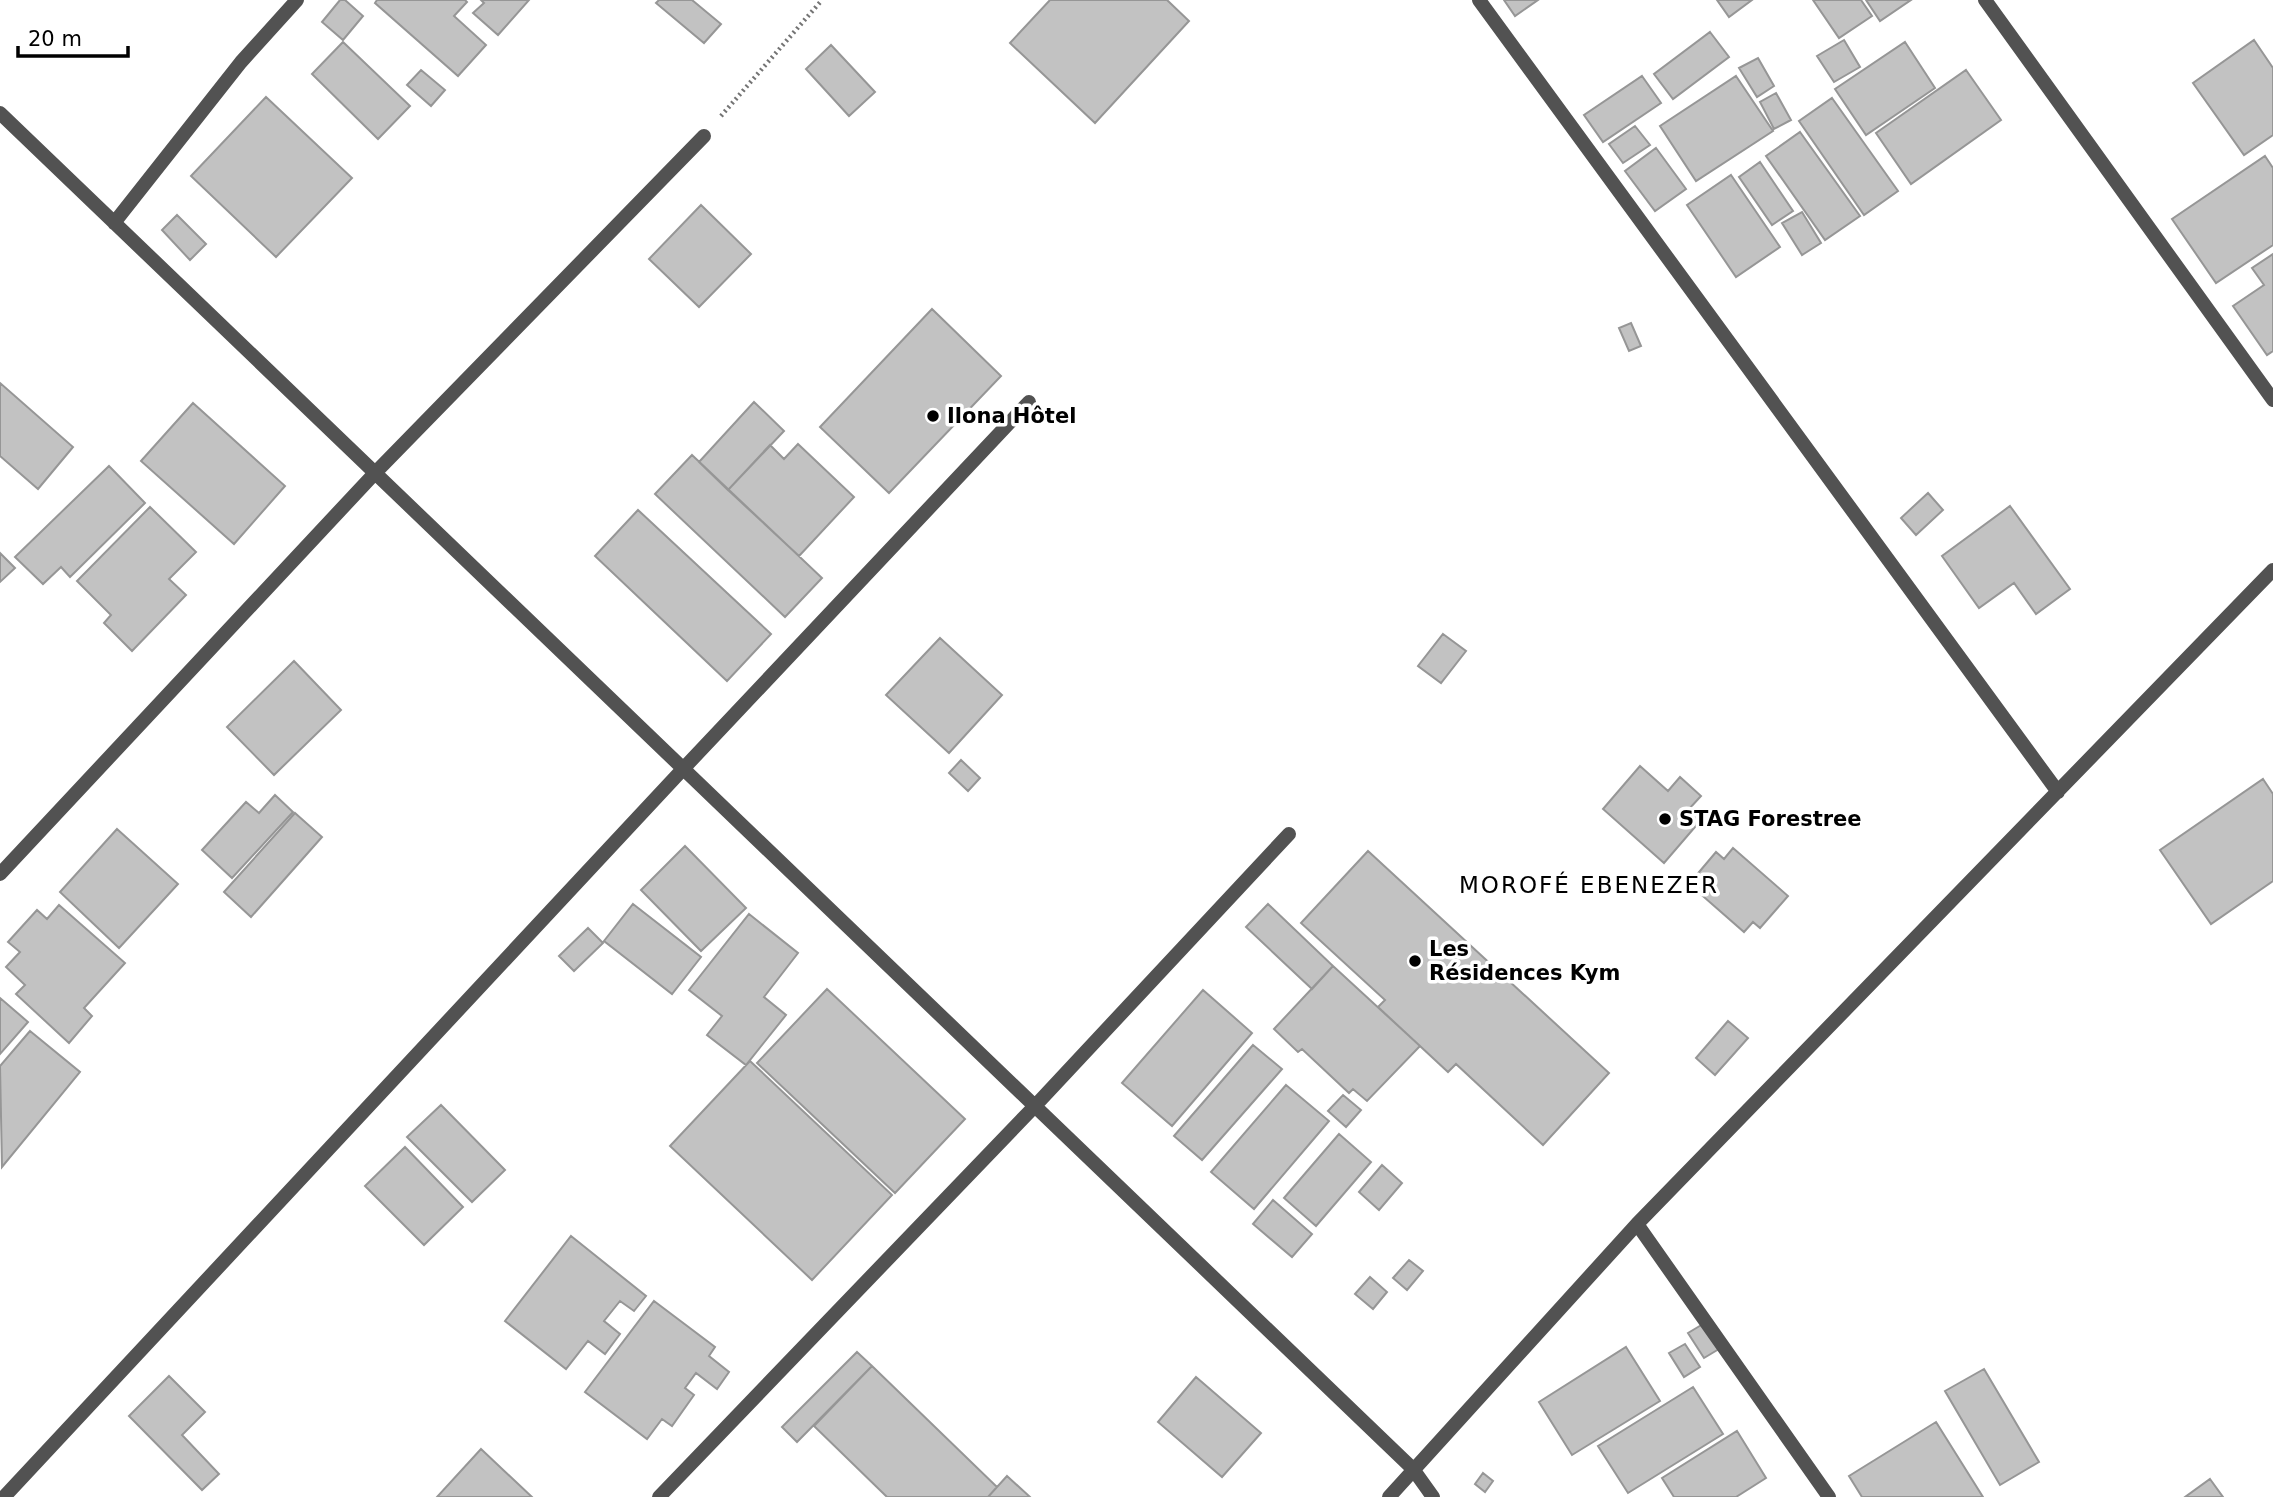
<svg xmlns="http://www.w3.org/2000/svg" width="2273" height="1497" font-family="'DejaVu Sans',sans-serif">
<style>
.building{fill:#c2c2c2;stroke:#969696;stroke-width:2}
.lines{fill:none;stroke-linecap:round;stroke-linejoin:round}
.path{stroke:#747474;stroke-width:4.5;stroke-dasharray:2 3.5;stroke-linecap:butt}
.street{stroke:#525252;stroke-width:14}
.poi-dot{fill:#000;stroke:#fff;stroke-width:2.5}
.labels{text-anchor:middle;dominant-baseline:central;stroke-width:7;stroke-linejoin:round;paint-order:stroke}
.poi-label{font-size:21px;font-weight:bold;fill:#000;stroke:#fff;text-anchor:start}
.neighbourhood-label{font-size:23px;letter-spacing:2px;fill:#000;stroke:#fff}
</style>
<rect width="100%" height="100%" fill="#fff"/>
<!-- building -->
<path class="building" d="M340 0H345L363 16 343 40 322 22Z
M377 0H465L467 2 454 16 486 45 458 76 375 3Z
M481 0H529L498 35 473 13 484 3Z
M659 0H692L721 24 704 43 656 3Z
M1050 0H1167L1189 21 1095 123 1010 43Z
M1504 0H1538L1515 16Z
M1717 0H1752L1729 17Z
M1813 0H1861L1872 16 1839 38Z
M1866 0H1911L1880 21Z
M1710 32 1729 57 1673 99 1654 74Z
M1844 40 1860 67 1834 82 1817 56Z
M2254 40 2273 68V135L2244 155 2193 83Z
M343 42 410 106 378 139 312 74Z
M1905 42 1935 88 1866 135 1835 89Z
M831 45 875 92 849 116 806 69Z
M1758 58 1774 86 1757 97 1739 68Z
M421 70 445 90 431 106 407 85Z
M1966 70 2001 120 1911 184 1876 133Z
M1642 76 1661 103 1603 142 1584 115Z
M1736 76 1773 131 1696 181 1660 126Z
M1776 93 1791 120 1774 129 1760 102Z
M266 97 352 178 276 257 191 176Z
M1832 98 1898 191 1864 215 1799 121Z
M1635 126 1650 145 1623 163 1609 144Z
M1800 132 1860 216 1825 240 1766 156Z
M1656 148 1686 189 1655 211 1625 171Z
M2265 156 2273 168V245L2216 283 2172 219Z
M1760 162 1793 211 1772 225 1739 177Z
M1731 175 1780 247 1736 277 1687 205Z
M701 205 751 254 699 307 649 259Z
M1802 212 1821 243 1802 255 1782 223Z
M177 215 206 244 190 260 162 230Z
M2273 254V351L2267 355 2233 306 2264 285 2252 268Z
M932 309 1001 376 889 493 820 427Z
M1631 323 1641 346 1629 351 1619 328Z
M0 383 73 447 38 489 0 456Z
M754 402 784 431 728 490 699 462Z
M193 403 285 486 234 544 141 461Z
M798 444 854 497 799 556 728 490 770 445 784 459Z
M692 455 822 578 785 617 655 494Z
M109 466 145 503 70 577 61 567 43 584 15 557Z
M1928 493 1943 510 1916 535 1901 518Z
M2010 506 2070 589 2036 614 2014 583 1979 608 1942 556Z
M150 507 196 552 169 579 186 595 132 651 104 623 111 615 77 581Z
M638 510 771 634 727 681 595 556Z
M0 553 15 568 0 582Z
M1443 634 1466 651 1441 683 1418 666Z
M940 638 1002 695 949 753 886 695Z
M294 661 341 710 274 775 227 727Z
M961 760 980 778 968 791 949 773Z
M1640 766 1668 791 1680 777 1701 796 1689 809 1701 820 1664 863 1603 809Z
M2263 779 2273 794V881L2211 924 2160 850Z
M275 795 293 812 232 878 202 850 246 802 259 813Z
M295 813 322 837 251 917 224 892Z
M117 829 178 884 119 948 60 892Z
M685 846 746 908 701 951 641 890Z
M1733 848 1788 896 1760 928 1753 922 1744 932 1689 884 1716 852 1724 859Z
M1368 851 1609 1073 1543 1145 1456 1064 1448 1072 1378 1007 1385 1000 1301 923Z
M633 904 701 957 672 994 604 941Z
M1268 904 1333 966 1312 989 1246 927Z
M59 905 125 963 84 1008 92 1016 69 1043 16 994 25 985 6 967 20 952 8 942 37 910 47 919Z
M749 914 798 953 764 997 786 1015 746 1065 707 1035 722 1016 689 990Z
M588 928 603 943 574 971 559 956Z
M1333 966 1420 1046 1367 1101 1353 1089 1349 1093 1302 1049 1298 1052 1274 1029Z
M827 989 965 1119 895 1193 757 1063Z
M1203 990 1252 1033 1172 1126 1122 1083Z
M0 998 28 1022 0 1054Z
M1728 1021 1748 1038 1715 1075 1696 1058Z
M30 1031 80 1072 2 1167 0 1066Z
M1253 1045 1282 1069 1202 1160 1174 1136Z
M750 1061 892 1195 812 1280 670 1146Z
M1286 1085 1329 1121 1254 1209 1211 1172Z
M1343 1095 1361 1110 1346 1127 1328 1111Z
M441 1105 505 1170 472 1202 407 1137Z
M1339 1134 1371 1162 1316 1226 1284 1198Z
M405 1147 463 1207 424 1245 365 1186Z
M1382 1165 1402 1183 1379 1210 1359 1192Z
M1273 1200 1312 1234 1292 1257 1253 1224Z
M571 1236 646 1296 634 1311 620 1301 604 1321 620 1334 605 1354 588 1341 566 1369 505 1321Z
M1409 1260 1423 1271 1407 1290 1393 1278Z
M1370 1277 1387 1292 1373 1309 1355 1294Z
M654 1301 715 1347 709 1356 729 1372 717 1389 696 1373 685 1388 694 1395 672 1426 662 1419 647 1439 585 1392Z
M1703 1324 1719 1349 1704 1358 1688 1333Z
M1685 1344 1700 1367 1684 1377 1669 1353Z
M1626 1347 1660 1401 1572 1455 1539 1402Z
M857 1352 872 1366 797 1442 782 1427Z
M872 1366 997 1487 988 1497H887L814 1426Z
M1984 1369 2039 1462 2000 1485 1945 1391Z
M169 1376 205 1412 182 1435 219 1474 202 1490 129 1416Z
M1196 1377 1261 1433 1222 1477 1158 1422Z
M1693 1387 1723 1434 1628 1493 1598 1446Z
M1936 1422 1983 1497H1862L1849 1476Z
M1737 1431 1766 1478 1736 1497H1674L1662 1478Z
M481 1449 532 1497H437Z
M1483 1473 1493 1481 1485 1492 1475 1484Z
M1007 1476 1030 1497H988Z
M2210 1479 2223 1497H2185Z"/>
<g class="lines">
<!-- path -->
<path class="path" d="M721 116 822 0"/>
<!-- street -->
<path class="street" d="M1479 0 2058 792
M1985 0 2273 400
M0 113 1413 1469 1433 1497
M114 223 241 62 297 0
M0 874 375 473 704 136
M1637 1224 1829 1497
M4 1497 683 769 1029 402
M659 1497 1034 1107 1289 834
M1389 1497 1637 1224 2273 570"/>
</g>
<!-- markers -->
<g class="poi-dot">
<circle cx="933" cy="416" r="7"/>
<circle cx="1665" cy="819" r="7"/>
<circle cx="1415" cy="961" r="7"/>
</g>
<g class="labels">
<!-- poi labels -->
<g class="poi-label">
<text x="947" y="416">Ilona Hôtel</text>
<text x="1679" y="819">STAG Forestree</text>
<text x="1429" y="949">Les<tspan x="1429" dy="24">Résidences Kym</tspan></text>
</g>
<!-- neighbourhood labels -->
<g class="neighbourhood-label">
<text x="1589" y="885">MOROFÉ EBENEZER</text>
</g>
</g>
<!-- scale -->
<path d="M18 46v10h110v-10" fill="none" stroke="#000000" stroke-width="3.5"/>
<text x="28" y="46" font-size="21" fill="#000000" stroke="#ffffff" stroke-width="5" paint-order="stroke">20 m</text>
</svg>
